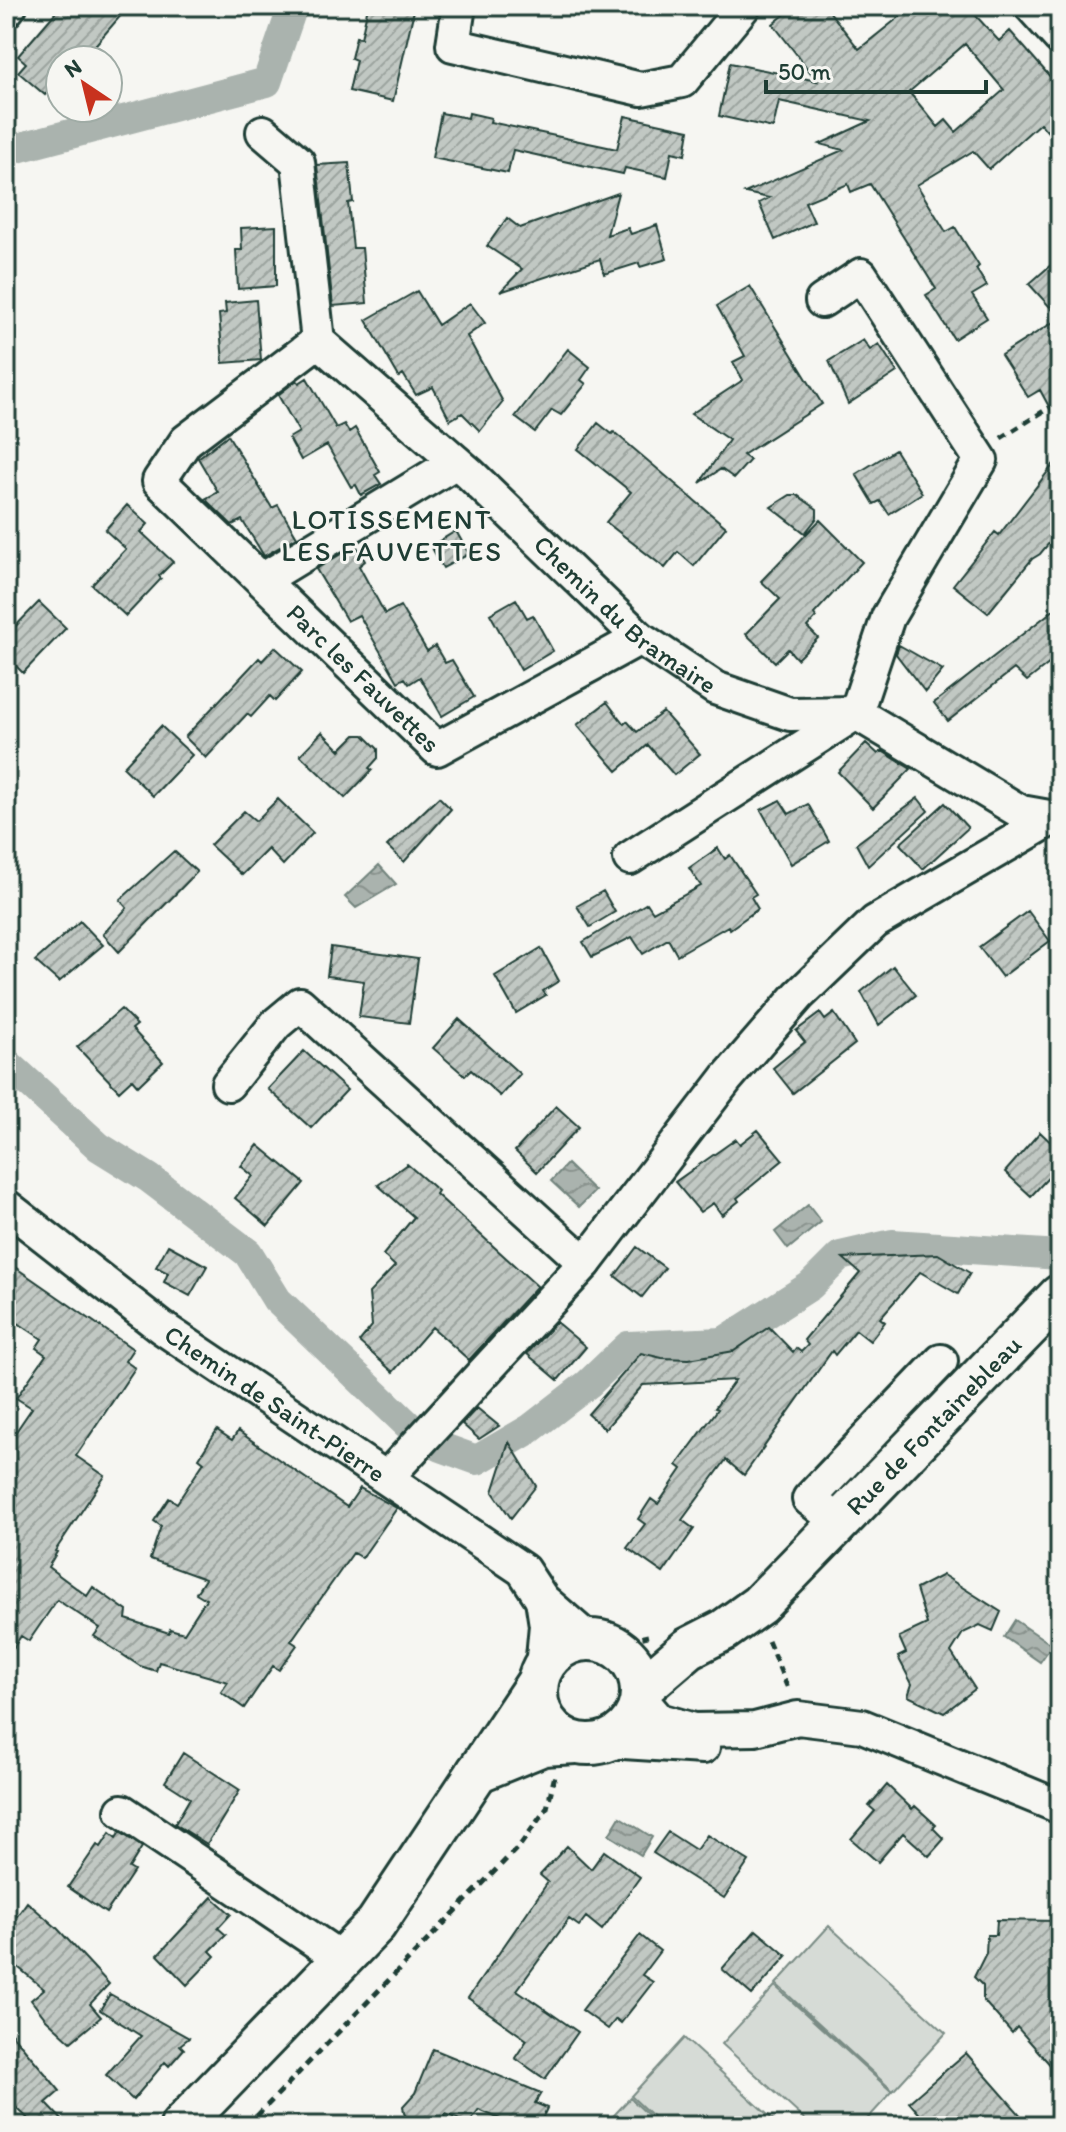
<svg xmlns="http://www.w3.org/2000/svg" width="1066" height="2132" font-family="Itim,sans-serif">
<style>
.park{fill:#d6dbd6;stroke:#7a8c85;stroke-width:2}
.water{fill:url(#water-waves);stroke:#72847d;stroke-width:2}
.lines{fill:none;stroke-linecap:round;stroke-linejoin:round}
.canal{stroke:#aab3ae;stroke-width:30}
.building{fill:url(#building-hatch);stroke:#1f3d34;stroke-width:2;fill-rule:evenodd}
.minor-casing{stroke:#1f3d34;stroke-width:38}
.tertiary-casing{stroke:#1f3d34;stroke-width:46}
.path{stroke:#1f3d34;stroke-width:5;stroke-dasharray:8 6;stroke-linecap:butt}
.minor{stroke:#f6f6f2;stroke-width:32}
.tertiary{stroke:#f6f6f2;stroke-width:40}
.labels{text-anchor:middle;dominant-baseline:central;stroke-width:6;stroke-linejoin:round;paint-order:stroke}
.street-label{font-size:26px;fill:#1f3d34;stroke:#f6f6f2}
.neighbourhood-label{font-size:28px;letter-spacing:2px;fill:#1f3d34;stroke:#f6f6f2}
</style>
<defs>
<pattern id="water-waves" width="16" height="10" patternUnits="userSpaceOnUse" patternTransform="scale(2)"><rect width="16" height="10" fill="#aab3ae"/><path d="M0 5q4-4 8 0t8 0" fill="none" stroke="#8a938e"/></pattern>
<pattern id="building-hatch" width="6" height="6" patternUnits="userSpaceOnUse" patternTransform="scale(2)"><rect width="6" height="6" fill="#c1c8c3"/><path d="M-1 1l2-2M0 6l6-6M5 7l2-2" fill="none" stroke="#9ca49f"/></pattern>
</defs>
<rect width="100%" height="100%" fill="#f6f6f2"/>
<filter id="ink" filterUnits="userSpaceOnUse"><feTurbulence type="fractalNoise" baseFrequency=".0125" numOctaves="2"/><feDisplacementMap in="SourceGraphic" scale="16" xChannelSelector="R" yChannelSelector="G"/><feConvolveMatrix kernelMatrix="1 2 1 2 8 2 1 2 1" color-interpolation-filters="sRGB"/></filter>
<g filter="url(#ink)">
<!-- park -->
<path class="park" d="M829 1926 946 2033 893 2091 776 1984Z
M775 1986 892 2092 861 2126H812L722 2044Z
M684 2038 780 2126H663L631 2096Z
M630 2098 660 2126H604Z"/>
<!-- water -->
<path class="water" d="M379 865 396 884 356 908 345 897Z
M567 1164 595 1191 579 1207 551 1181Z
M808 1205 821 1222 788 1249 775 1232Z
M1015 1620 1052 1645 1040 1662 1004 1637Z
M620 1817 652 1837 641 1855 609 1835Z"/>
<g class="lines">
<!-- canal -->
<path class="canal" d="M6 151 267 82 293 6
M6 1062 99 1147 149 1178 248 1253 277 1300 407 1424
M441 1447 477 1460 530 1429 588 1384 628 1346 723 1342 810 1286 840 1256 892 1244 1060 1255"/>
</g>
<!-- building -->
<path class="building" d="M61 6H129L91 50 85 45 73 60H60V79L45 95 18 72 26 63 18 56Z
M368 6H415L393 101 349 91 356 60 351 58 356 37 361 38Z
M795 6H825L859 49 913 6H967L999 41 1010 31 1060 88V146L1040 123 989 169 973 151 917 185 946 232 955 227 979 266 976 269 987 286 972 295 987 318 954 339 926 295 936 289 870 184 851 192 848 184 805 202 814 222 775 240 759 203 769 198 745 193 843 150 820 144 870 121 779 101 773 128 719 116 730 63 817 81 773 24ZM965 44 1004 90 956 132 946 120 938 127 909 92Z
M441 113 468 118 469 113 491 118 490 122 617 149 625 116 689 130 685 155 672 152 667 177 625 168 623 174 513 150 508 173 432 158Z
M349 163 353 202 348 203 353 248H362L367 303 333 306 317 165Z
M618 193 607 235 628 228 631 234 657 225 667 259 640 267 639 263 604 274 600 259 500 292 522 269 487 246 507 218 520 228Z
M276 226V286L238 289 236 250H242L241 228Z
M1060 257V318L1029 284Z
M750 286 822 404 743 455 750 460 734 478 721 469 700 483 729 440 691 414 743 380 733 362 745 356 717 306Z
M417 291 438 325 470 303 485 323 467 336 503 402 480 431 462 413 450 420 433 387 416 395 403 374 399 377 366 320Z
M256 300 261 360 223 363 219 314 226 313 225 303Z
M1060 318V427L1040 390 1028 397 1001 355Z
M863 340 870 350 879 344 897 372 848 404 829 361Z
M568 349 590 367 581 380 586 384 561 415 552 410 535 432 515 417Z
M307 378 336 428 344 424 349 432 355 428 380 472 375 475 381 484 361 495 356 485 351 487 327 445 301 460 289 438 299 432 278 395 297 380 299 383Z
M598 423 612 434 614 432 726 527 694 566 678 552 665 568 606 522 631 492 578 449Z
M228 435 272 508 278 505 297 537 264 556 242 520 232 525 205 499 218 492 198 458Z
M895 450 922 493 889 514 880 501 874 504 856 474Z
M1060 456V530L1040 554 1032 559 988 613 953 585 995 532 999 535Z
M790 495H797L817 509V518L805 533 771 507Z
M127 505 148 524 141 532 173 562 159 576 161 579 126 616 92 585 126 549 105 530Z
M820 520 862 562 814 614 816 617 807 627 818 638 797 659 788 649 775 662 746 634 780 599 761 581Z
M456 531 469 554 443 568 431 546Z
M356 545 365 561 359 566 385 614 400 606 427 651 435 646 445 663 452 660 474 697 442 716 420 677 409 684 405 678 398 682 359 615 347 621 316 569Z
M516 599 527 618 533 615 553 651 521 670 490 614Z
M39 602 66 628 23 673 6 656V636Z
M1060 605V655L1027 681 1014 669 948 721 934 703Z
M899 645 943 670 925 692 896 654Z
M275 647 302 672 275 701 270 696 251 717 247 714 206 758 185 737 259 658 262 661Z
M607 702 624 724 627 721 637 732 663 712 700 754 674 775 648 745 617 771 577 725Z
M161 726 192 755 153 796 123 767Z
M322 732 340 750 355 735H364L378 749V758L369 768 372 770 345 798 300 755Z
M866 743 878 754 882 751 911 769 873 808 838 772Z
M439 797 451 809 404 862 387 846Z
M918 798 928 811 868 866 856 844Z
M278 799 313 833 283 865 268 849 242 875 210 845 244 811 256 821Z
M780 800 789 814 808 804 829 841 791 864 761 810Z
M945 803 968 828 923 869 900 844Z
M718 848 725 859 730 855 756 894 751 897 758 909 730 929 728 926 677 955 668 939 643 954 632 937 592 957 583 942 647 903 653 912 701 886 689 868Z
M174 851 197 872 119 952 103 934 127 908 120 900Z
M603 891 615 912 590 927 577 906Z
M1028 911 1050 941 1002 977 979 947Z
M80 921 103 945 59 982 35 961Z
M331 947 418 959 409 1023 359 1017 364 981 327 976Z
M541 948 559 981 543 991 546 995 516 1013 495 976Z
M893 966 916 995 879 1025 861 992Z
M121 1009 137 1025 132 1029 163 1062 138 1086 132 1079 119 1091 77 1047Z
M820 1013 825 1020 834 1013 855 1044 793 1093 773 1068 805 1042 796 1031Z
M459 1019 520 1074 500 1096 471 1070 465 1076 433 1048Z
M304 1051 347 1090 311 1128 268 1089Z
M556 1106 579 1127 537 1172 515 1151Z
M758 1130 783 1160 737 1198 739 1201 722 1215 713 1203 700 1212 675 1182 736 1139 740 1144Z
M1040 1132 1060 1151V1165L1031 1196 1005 1172Z
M258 1145 304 1183 268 1226 235 1198 253 1176 241 1166Z
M407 1164 438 1191 436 1194 537 1286 469 1360 432 1327 393 1372 359 1342 372 1326 369 1293 395 1266 383 1255 414 1217 378 1185Z
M168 1245 207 1266 190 1296 164 1282 168 1273 156 1267Z
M637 1247 665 1268 642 1297 615 1276Z
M938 1254 970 1273 958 1294 920 1272 880 1318 885 1322 870 1341 856 1330 835 1355 832 1351 744 1475 726 1460 682 1520 694 1529 663 1573 627 1548 645 1524 638 1519 651 1499 658 1504 682 1469 677 1465 718 1409 715 1408 735 1380 643 1385 605 1429 588 1414 641 1353 662 1358 689 1359 734 1351 769 1327 793 1352 796 1348 801 1352 808 1345 804 1340 860 1273 843 1258Z
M6 1261 133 1349 125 1361 135 1368 76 1456 105 1476 55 1551 57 1552 48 1567 87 1596 93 1587 127 1611 126 1619 169 1633 170 1629 184 1633 206 1599 196 1593 205 1579 150 1559 161 1526 154 1521 169 1498 177 1503 204 1462 199 1458 217 1430 232 1440 238 1431 347 1507 360 1488 397 1508 362 1558 353 1553 291 1641 297 1645 279 1670 273 1666 244 1708 221 1692 228 1682 159 1662 156 1671 140 1666 94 1636 100 1628 57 1600 29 1641 21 1636 6 1659V1446L32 1408 16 1398 46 1355 36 1348 42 1339 6 1315Z
M556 1322 586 1347 558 1380 527 1354Z
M477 1408 499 1426 479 1439 462 1424Z
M509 1442 536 1486 511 1518 493 1492Z
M943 1575 1001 1612 993 1631 980 1625 963 1633 951 1652 975 1689 944 1713 908 1696 912 1684 898 1657 906 1653 899 1637 927 1624 916 1589Z
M183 1753 240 1790 207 1844 175 1824 190 1798 165 1782Z
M887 1785 912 1809 915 1806 936 1825 933 1828 944 1839 929 1856 903 1833 878 1862 851 1839 875 1811 869 1806Z
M120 1832 142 1847 129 1868 134 1871 106 1913 68 1887 97 1845 101 1847 110 1833 116 1838Z
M668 1832 696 1850 707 1835 749 1861 724 1898 653 1853Z
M567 1846 591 1869 604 1851 640 1877 602 1930 586 1917 579 1926 569 1919 517 1990 578 2032 545 2079 515 2058 527 2040 468 1998 548 1882 540 1875Z
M212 1897 231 1914 218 1928 226 1935 210 1951 215 1956 187 1985 158 1955Z
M27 1902 57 1928 109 1984 90 2004 101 2017 71 2042 45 2018 31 2000 44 1989 6 1957V1907L17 1916Z
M997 1920 1060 1921V2076L1017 2027 1012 2033 983 2000V1986L974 1977 986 1953 987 1935H996Z
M756 1930 787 1956 752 1995 722 1969Z
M640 1935 660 1951 642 1975 653 1982 621 2023 616 2019 608 2029 582 2010Z
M110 1994 189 2038 180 2045 184 2049 169 2066 165 2062 133 2100 106 2075 141 2036 100 2010Z
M6 2027 60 2091 46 2103 68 2126H36L6 2098Z
M433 2049 541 2093 535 2103 547 2108 539 2126H516L479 2110 469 2124 446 2114 443 2123 426 2116 410 2126 404 2113 403 2106 415 2093Z
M966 2053 1030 2126H930L909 2102Z"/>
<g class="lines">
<!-- minor casing -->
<g class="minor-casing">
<g id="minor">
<path d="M459 6 453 45 641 89 682 81 744 6"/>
<path d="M1031 6 1060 38"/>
<path d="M6 11 10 6"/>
<path id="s1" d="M263 132 298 162 318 341 469 473 640 638 715 688 790 714 856 713 1021 812 1060 819"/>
<path id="s2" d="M318 341 186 441 159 481 437 749 640 638"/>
<path d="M262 580 456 462"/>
<path d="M630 858 856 713 888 617 981 460 861 275 822 301"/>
<path d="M228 1084 276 1024 300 1004 585 1263"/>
<path id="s3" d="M6 1206 161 1327 523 1570 542 1599 588 1639"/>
<path d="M387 1477 585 1263 727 1078 799 995 875 922 1053 818"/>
<path d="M840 1523 809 1499 941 1361"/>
<path d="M542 1599 546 1625 542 1668"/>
<path d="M641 1699 659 1720 694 1730 755 1729 798 1718 862 1726 1060 1807"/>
<path d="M607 1741 703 1747"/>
<path d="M122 1811 342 1959"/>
</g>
</g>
<!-- tertiary casing -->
<g class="tertiary-casing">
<g id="tertiary">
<circle cx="589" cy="1692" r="52"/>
<path id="s4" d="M641 1689 689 1648 724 1630 759 1605 1060 1295"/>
<path d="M477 1772 543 1745 575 1743"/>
<path d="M181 2126 376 1924 536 1684"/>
</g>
</g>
<!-- path -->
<path class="path" d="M1001 438 1060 401
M768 1641 789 1691
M615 1643 648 1636
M247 2126 521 1844 547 1808 555 1775"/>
<!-- minor -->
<use href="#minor" class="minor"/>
<!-- tertiary -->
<use href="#tertiary" class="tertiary"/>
</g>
</g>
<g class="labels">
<!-- street labels -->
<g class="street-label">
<text stroke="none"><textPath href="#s1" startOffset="638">Chemin du Bramaire</textPath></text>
<text stroke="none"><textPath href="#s2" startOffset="498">Parc les Fauvettes</textPath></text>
<text stroke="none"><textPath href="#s3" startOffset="334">Chemin de Saint-Pierre</textPath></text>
<text stroke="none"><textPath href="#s4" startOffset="396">Rue de Fontainebleau</textPath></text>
</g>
<!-- neighbourhood labels -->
<g class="neighbourhood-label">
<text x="392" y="519">LOTISSEMENT<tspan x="392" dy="32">LES FAUVETTES</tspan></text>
</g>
</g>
<!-- margin -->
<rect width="1066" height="2132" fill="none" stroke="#f6f6f2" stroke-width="32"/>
<rect x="16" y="16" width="1034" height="2100" fill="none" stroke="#1f3d34" stroke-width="3" filter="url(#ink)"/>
<!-- north arrow -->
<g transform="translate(84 84) rotate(325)"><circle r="38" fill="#f6f6f2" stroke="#a0aca6" stroke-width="2"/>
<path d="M0-6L14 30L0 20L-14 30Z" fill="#c8321e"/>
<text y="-12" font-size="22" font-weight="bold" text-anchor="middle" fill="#1f3d34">N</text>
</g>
<!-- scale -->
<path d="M766 80v12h220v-12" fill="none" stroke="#1f3d34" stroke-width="4"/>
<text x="778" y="80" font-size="24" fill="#1f3d34" stroke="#f6f6f2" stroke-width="6" paint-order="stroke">50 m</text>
</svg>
